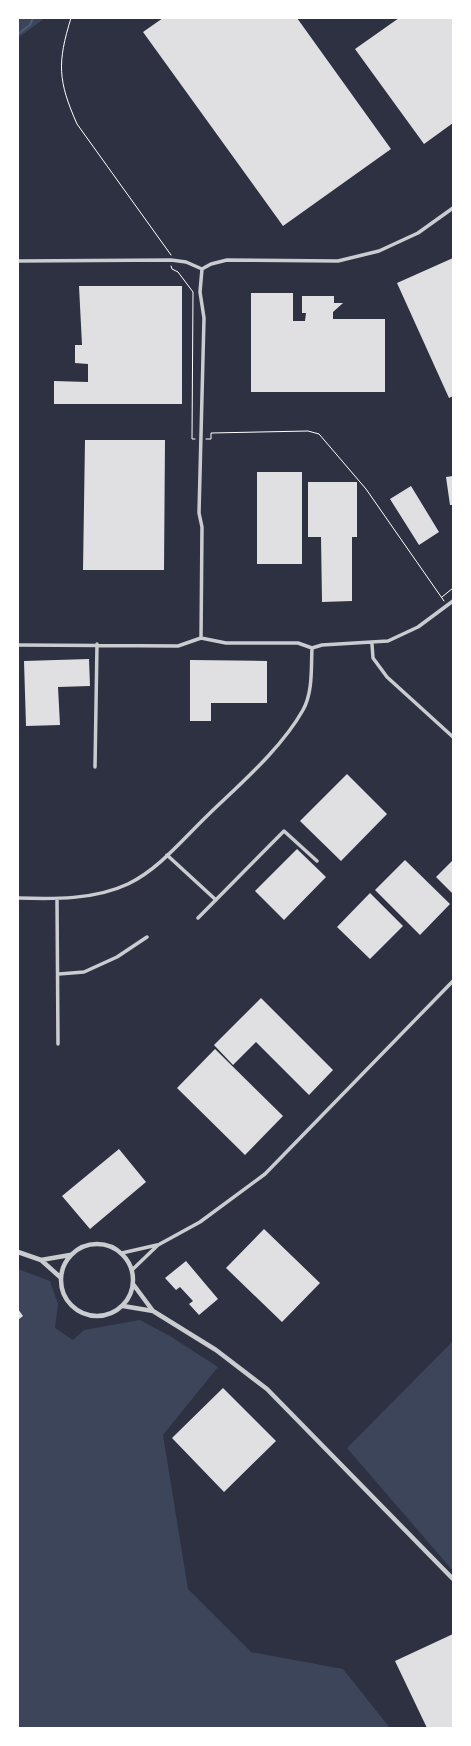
<svg xmlns="http://www.w3.org/2000/svg" width="471" height="1746" font-family="Lato,sans-serif">
<style>
.green{fill:#3c4559}
.lines{fill:none;stroke-linecap:round;stroke-linejoin:round}
.stream{stroke:#4f5d75;stroke-width:2}
.building{fill:#e0e0e3}
.path{stroke:#fff;stroke-width:1}
.minor{stroke:#caccd0;stroke-width:3.5}
.tertiary{stroke:#caccd0;stroke-width:4.5}
</style>
<rect width="100%" height="100%" fill="#2d3142"/>
<!-- green -->
<path class="green" d="M18 18H45L18 38Z
M18 1269 50 1281 58 1304 55 1328 73 1340 84 1330 140 1320 170 1336 218 1367 163 1435 188 1589 251 1652 343 1669 390 1728H18Z
M453 1341V1571L347 1448Z"/>
<g class="lines">
<!-- stream -->
<path class="stream" d="M18 34 30 25 33 18"/>
</g>
<!-- building -->
<path class="building" d="M163 18H297L391 149 283 226 143 32Z
M399 18H453V123L424 144 355 49Z
M453 258V396L449 398 397 283Z
M79 286H182V404H54V381L88 382V364L75 363V345H82Z
M251 293H293V321H305L306 313H302V296H334V303H343L333 312V319H385V392H251Z
M85 440H165L164 570H83Z
M257 472H302V564H257Z
M453 476V505H450L446 477Z
M308 482H357V537H352V601L322 602 321 537H308Z
M411 486 439 532 419 545 390 499Z
M89 659 90 686 58 687 60 725 26 726 24 661Z
M190 660 267 661V703H211V721H190Z
M347 774 387 814 341 861 300 821Z
M297 849 326 877 284 920 255 891Z
M405 860 450 904 420 935 375 890Z
M453 860V894L436 877Z
M370 893 403 926 370 959 337 927Z
M261 998 333 1070 309 1095 256 1042 233 1065 214 1045Z
M215 1049 283 1116 245 1155 177 1088Z
M119 1149 146 1182 90 1229 62 1196Z
M264 1229 320 1283 282 1322 226 1268Z
M186 1261 218 1299 199 1315 189 1304 193 1301 180 1287 176 1290 165 1278Z
M18 1309 23 1316 18 1320Z
M223 1388 276 1441 224 1492 172 1438Z
M453 1634V1728H427L395 1661Z"/>
<g class="lines">
<!-- path -->
<path class="path" d="M71 18C57 63 58 81 77 124L171 255
M171 266 172 269 178 272 193 292 192 439H195
M206 439H211V433L308 431 319 434 366 489 444 601
M442 597 453 588"/>
<!-- minor -->
<path class="minor" d="M18 261 171 260 186 262 202 269 211 264 227 260 338 261 379 251 418 233 453 208
M201 638 202 527 199 513 204 318 200 292 202 269
M372 644 373 658 387 677 453 737
M18 645 178 646 201 638 226 643H298L312 648 322 645 388 641 418 627 453 601
M95 767 97 644
M167 855 216 900
M18 898C54 899 94 900 128 884 159 869 183 839 208 815 240 784 281 749 303 710 313 692 311 668 312 648
M57 899 58 1044
M198 918 284 831 317 861
M59 974 84 972 117 957 147 937
M122 1253 157 1245
M132 1270 158 1245 200 1222 265 1174 453 981"/>
<!-- tertiary -->
<path class="tertiary" d="M61 1280a36 36 0 1 1 72 0a36 36 0 1 1-72 0Z
M18 1252 41 1260 60 1277
M41 1260 70 1255
M133 1284 153 1311 216 1350 267 1389 453 1579
M123 1306 153 1311"/>
</g>
<!-- border -->
<rect width="471" height="1746" fill="none" stroke="#ffffff" stroke-width="38"/>
</svg>
